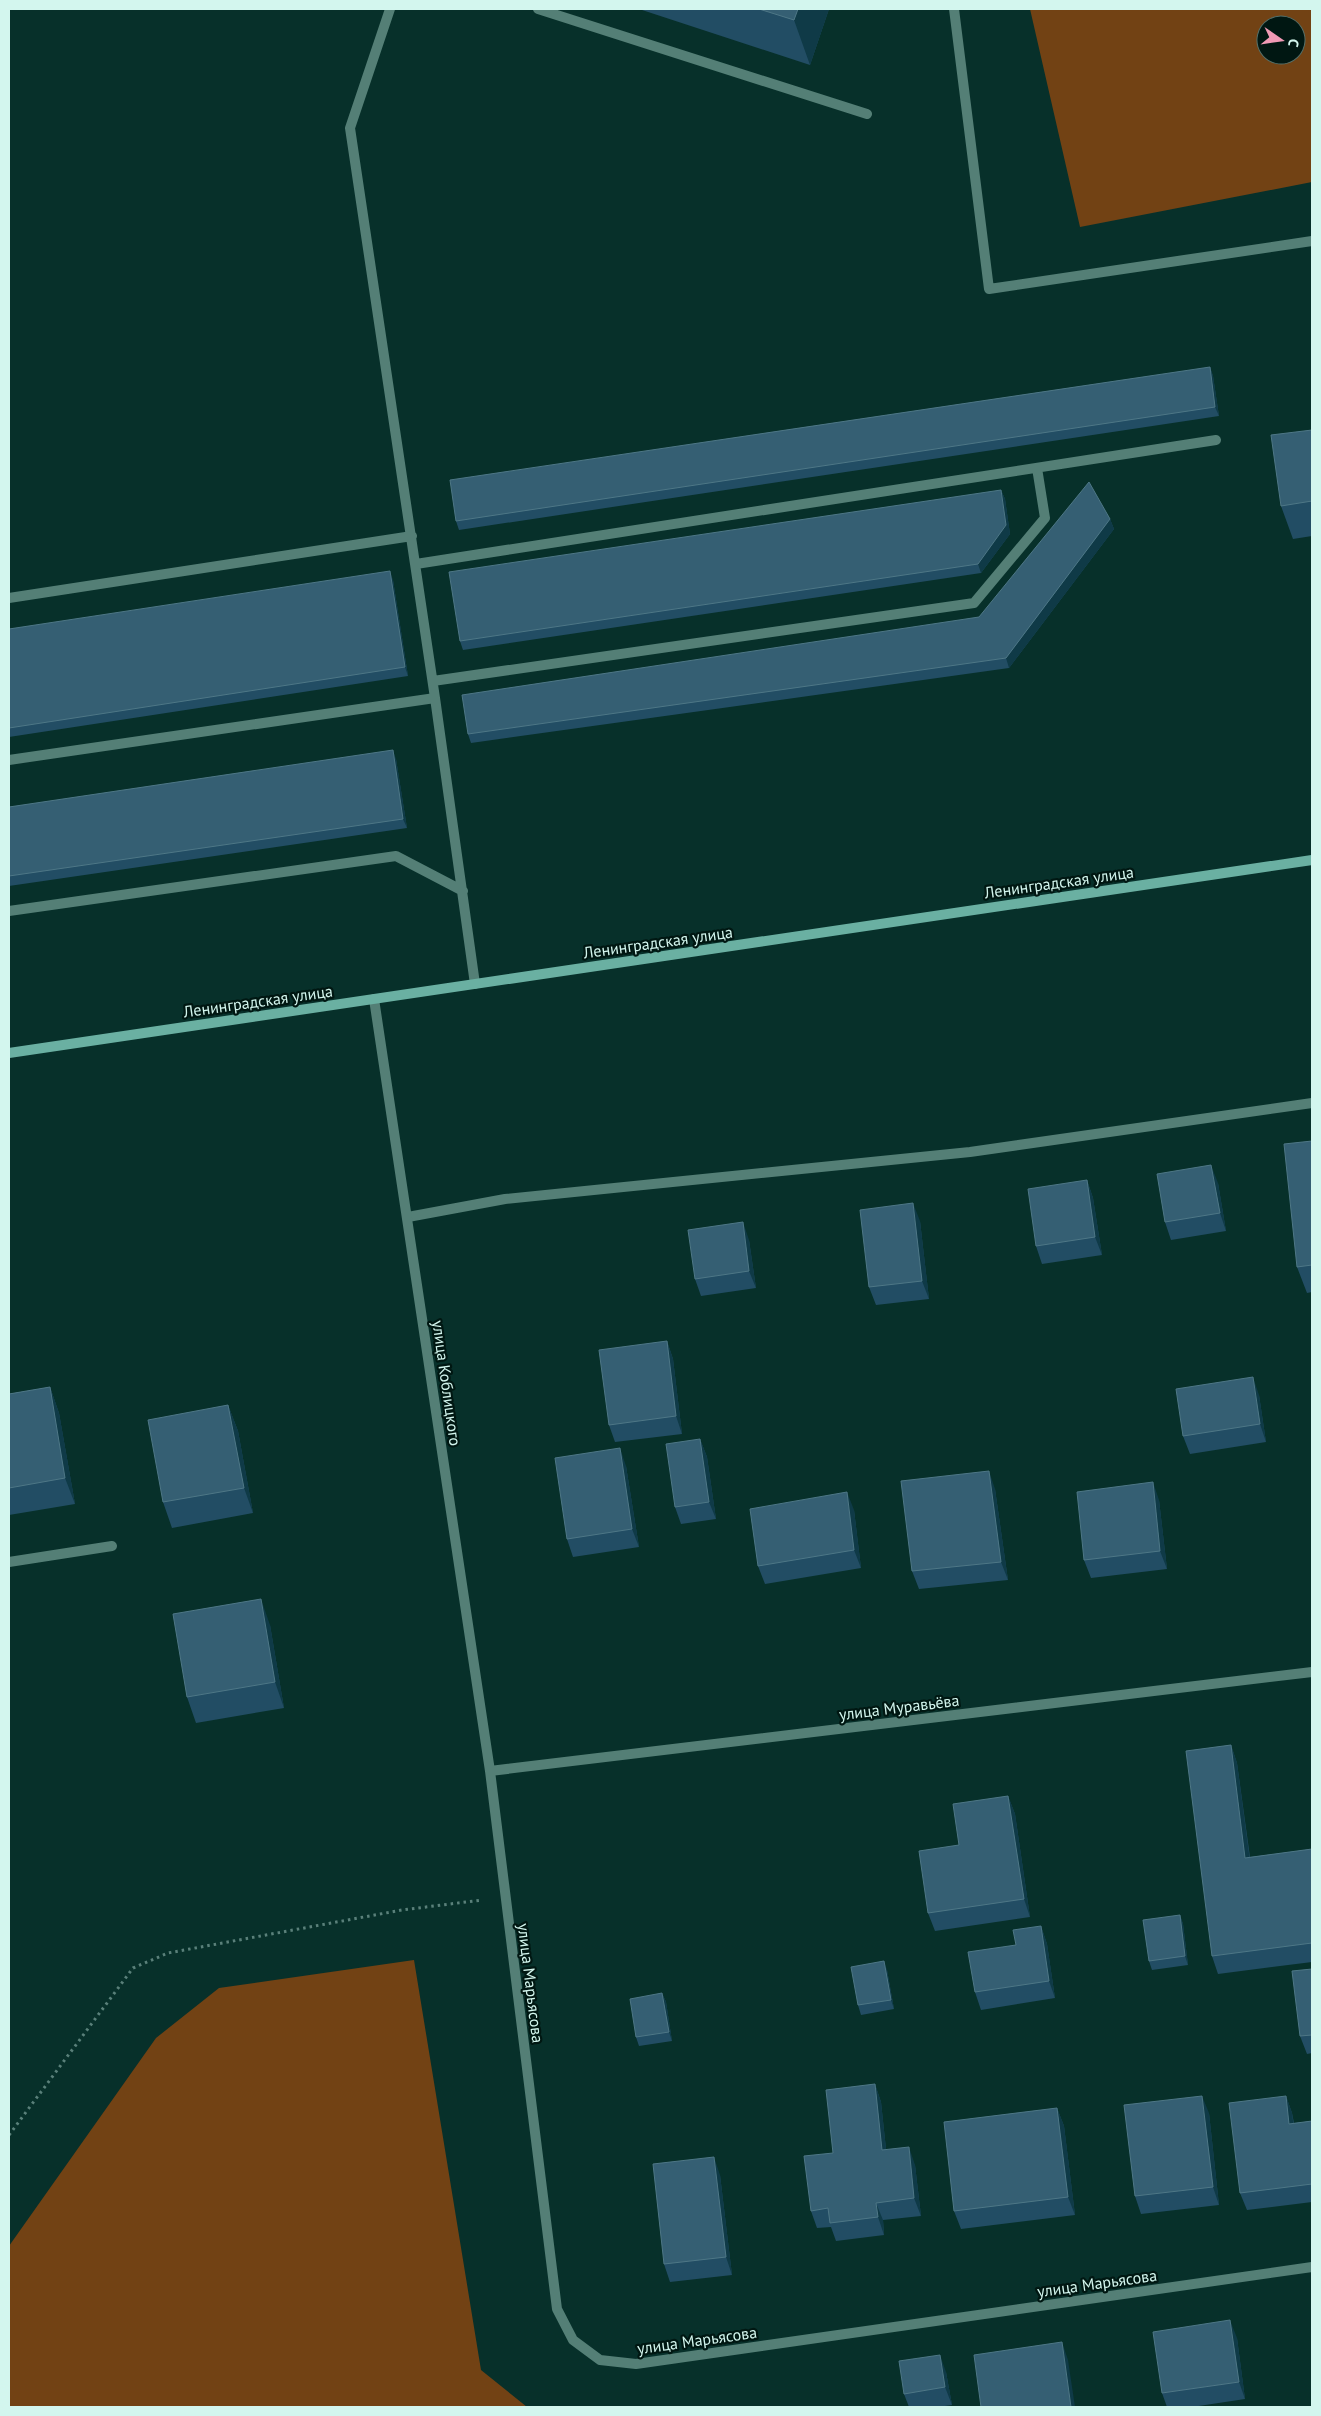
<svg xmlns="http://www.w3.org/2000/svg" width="1321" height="2416" font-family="'PT Sans',sans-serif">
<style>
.forest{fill:#724214;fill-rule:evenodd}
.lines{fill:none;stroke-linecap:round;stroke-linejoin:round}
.path{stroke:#5a807a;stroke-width:3;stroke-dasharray:2.5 4;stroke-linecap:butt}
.lane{stroke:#547f76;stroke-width:10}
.street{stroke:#547f76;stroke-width:10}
.secondary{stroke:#6ab0a2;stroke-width:10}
.wall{fill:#224d64}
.shaded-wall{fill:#0f3a47}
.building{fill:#355f73;stroke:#4e7786}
.labels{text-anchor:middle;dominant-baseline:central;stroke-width:4.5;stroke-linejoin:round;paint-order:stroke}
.street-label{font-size:16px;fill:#d3f6ee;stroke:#001712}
</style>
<rect width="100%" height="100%" fill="#07302a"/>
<!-- forest -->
<path class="forest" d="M1030 9H1312V182L1080 227ZM1266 25H1296V55H1266Z
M414 1960 481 2370 527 2407H9V2246L156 2038 219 1988Z"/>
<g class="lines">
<!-- path -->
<path class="path" d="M9 2135 133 1968 168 1953 402 1910 482 1900"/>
<!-- lane -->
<path class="lane" d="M390 9 350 128 435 698 475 984
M538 9 867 114
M954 9 989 289 1312 241
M416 564 1216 440
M9 598 412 536
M433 681 974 603 1045 518 1037 468
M9 760 435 698
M9 911 396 856 463 891
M408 1217 505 1199 970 1152 1312 1103"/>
<!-- street -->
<path class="street" d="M374 999 490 1771 557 2309 573 2340 600 2360 636 2364 1312 2267
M9 1562 112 1546
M490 1771 1312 1672"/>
<!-- secondary -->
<path class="secondary" d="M9 1053 1312 860"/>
</g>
<!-- wall -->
<path class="wall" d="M639 9H829L810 65Z
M1210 367 1213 376 1219 416 459 530 456 521Z
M1312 430V536L1293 539 1281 506Z
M1001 490 1005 499 1010 534 981 573 463 650 460 641Z
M1110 519 1114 529 1009 668 471 743 468 734 979 617Z
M393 580 408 676 9 737V629Z
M396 759 407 828 9 886V807Z
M1312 1141V1292L1307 1293 1297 1267Z
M1087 1180 1093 1198 1102 1255 1042 1264 1036 1246Z
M1218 1183 1226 1231 1171 1240 1165 1222Z
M920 1221 929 1299 876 1305 869 1287Z
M749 1240 756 1288 701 1296 695 1279Z
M667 1341 673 1359 682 1434 615 1442 609 1425Z
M50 1387 59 1413 75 1504 9 1515V1394Z
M1259 1395 1266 1442 1190 1454 1183 1436Z
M228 1405 238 1431 253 1513 172 1528 163 1502Z
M700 1439 707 1457 716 1519 681 1524 675 1507Z
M626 1466 639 1547 573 1557 567 1539Z
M995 1489 1008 1580 919 1589 912 1571Z
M1159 1500 1167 1569 1091 1578 1084 1560Z
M854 1510 861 1568 765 1584 758 1566Z
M270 1625 284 1708 196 1723 187 1697Z
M1231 1745 1237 1763 1250 1857 1312 1849V1962L1218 1974 1212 1956Z
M1008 1796 1015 1814 1030 1917 935 1931 928 1913 959 1845Z
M1180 1915 1183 1924 1188 1965 1152 1970 1149 1961Z
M1041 1926 1047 1944 1055 1998 981 2010 975 1992 1016 1945Z
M1312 1969V2053L1307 2054 1300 2036Z
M887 1970 894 2009 861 2015 858 2005Z
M662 1993 666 2002 672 2041 639 2046 636 2037Z
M875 2084 881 2102 886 2149 915 2165 921 2216 883 2220 884 2235 836 2241 831 2227 817 2228 811 2211 833 2153Z
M1286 2096 1292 2113 1294 2123 1312 2121V2202L1247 2210 1240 2193Z
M1057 2108 1064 2126 1075 2215 961 2229 954 2211Z
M1209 2113 1219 2205 1141 2214 1135 2196Z
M720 2175 732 2275 670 2282 664 2264Z
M1237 2338 1245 2399 1192 2407H1167L1162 2393Z
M946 2372 952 2405 938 2407H909L904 2394Z"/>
<!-- shaded-wall -->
<path class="shaded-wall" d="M798 9H829L810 65 794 20Z
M1210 367 1213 376 1219 416 1215 407Z
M1001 490 1005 499 1010 534 981 573 978 564Z
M1110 519 1114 529 1009 668 1006 658Z
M390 571 393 580 408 676 405 667Z
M393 750 396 759 407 828 403 819Z
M1211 1165 1218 1183 1226 1231 1220 1213Z
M1087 1180 1093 1198 1102 1255 1095 1237Z
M913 1203 920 1221 929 1299 922 1281Z
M743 1222 749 1240 756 1288 749 1271Z
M667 1341 673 1359 682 1434 676 1416Z
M1253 1377 1259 1395 1266 1442 1260 1424Z
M50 1387 59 1413 75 1504 65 1478Z
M228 1405 238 1431 253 1513 244 1488Z
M700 1439 707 1457 716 1519 709 1502Z
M620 1448 626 1466 639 1547 632 1529Z
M989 1471 995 1489 1008 1580 1001 1562Z
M1153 1482 1159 1500 1167 1569 1160 1551Z
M847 1492 854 1510 861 1568 854 1550Z
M261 1599 270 1625 284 1708 275 1682Z
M1231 1745 1237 1763 1252 1876 1245 1858Z
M1008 1796 1015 1814 1030 1917 1024 1899Z
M1180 1915 1183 1924 1188 1965 1185 1956Z
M1041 1926 1047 1944 1055 1998 1049 1981Z
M884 1961 887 1970 894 2009 891 2000Z
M662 1993 666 2002 672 2041 669 2032Z
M875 2084 881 2102 888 2168 882 2150Z
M1202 2096 1209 2113 1219 2205 1213 2187Z
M1286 2096 1292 2113 1296 2142 1289 2124Z
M1057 2108 1064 2126 1075 2215 1068 2197Z
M909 2147 915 2165 921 2216 914 2198Z
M714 2157 720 2175 732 2275 726 2257Z
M876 2203 883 2220 884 2235 878 2217Z
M1230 2320 1237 2338 1245 2399 1239 2382Z
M1062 2342 1068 2360 1075 2407H1071Z
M940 2355 946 2372 952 2405 945 2387Z"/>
<!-- building -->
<path class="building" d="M759 9H798L794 20Z
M1210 367 1215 407 456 521 450 480Z
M1312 430V501L1281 506 1271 435Z
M1089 482 1110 519 1006 658 468 734 462 695 979 617Z
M1001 490 1006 525 978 564 460 641 449 572Z
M390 571 405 667 9 728V629Z
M393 750 403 819 9 876V807Z
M1312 1141V1265L1297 1267 1284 1144Z
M1211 1165 1220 1213 1165 1222 1157 1174Z
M1087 1180 1095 1237 1036 1246 1028 1189Z
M913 1203 922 1281 869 1287 860 1210Z
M743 1222 749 1271 695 1279 688 1230Z
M667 1341 676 1416 609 1425 599 1350Z
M1253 1377 1260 1424 1183 1436 1176 1389Z
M50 1387 65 1478 9 1488V1394Z
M228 1405 244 1488 163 1502 148 1420Z
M700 1439 709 1502 675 1507 666 1444Z
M620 1448 632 1529 567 1539 555 1458Z
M989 1471 1001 1562 912 1571 901 1481Z
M1153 1482 1160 1551 1084 1560 1077 1492Z
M847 1492 854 1550 758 1566 750 1509Z
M261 1599 275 1682 187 1697 173 1614Z
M1231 1745 1245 1858 1312 1849V1943L1212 1956 1186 1751Z
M1008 1796 1024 1899 928 1913 919 1851 959 1845 953 1804Z
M1180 1915 1185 1956 1149 1961 1143 1920Z
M1041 1926 1049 1981 975 1992 968 1952 1016 1945 1013 1930Z
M884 1961 891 2000 858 2005 851 1967Z
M1312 1969V2035L1300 2036 1292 1971Z
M662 1993 669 2032 636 2037 630 1999Z
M875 2084 882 2150 909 2147 914 2198 876 2203 878 2217 830 2223 828 2208 811 2211 804 2156 833 2153 826 2090Z
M1202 2096 1213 2187 1135 2196 1124 2105Z
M1286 2096 1289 2124 1312 2121V2184L1240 2193 1229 2103Z
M1057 2108 1068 2197 954 2211 944 2122Z
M714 2157 726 2257 664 2264 653 2164Z
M1230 2320 1239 2382 1162 2393 1153 2332Z
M1062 2342 1071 2407H981L974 2355Z
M940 2355 945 2387 904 2394 899 2361Z"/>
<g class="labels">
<!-- street labels -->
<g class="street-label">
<text transform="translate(1059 882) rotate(-8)">Ленинградская улица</text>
<text transform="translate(658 942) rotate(-8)">Ленинградская улица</text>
<text transform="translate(258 1001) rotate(-8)">Ленинградская улица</text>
<text transform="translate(447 1383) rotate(82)">улица Коблицкого</text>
<text transform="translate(899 1707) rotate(-7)">улица Муравьёва</text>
<text transform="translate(531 1983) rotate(83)">улица Марьясова</text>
<text transform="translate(1097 2283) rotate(-8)">улица Марьясова</text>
<text transform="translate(697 2340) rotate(-8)">улица Марьясова</text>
</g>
</g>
<!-- border -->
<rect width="1321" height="2416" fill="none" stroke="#d3f6ee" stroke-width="20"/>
<!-- north arrow -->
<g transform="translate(1281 40) rotate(103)"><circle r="24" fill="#001712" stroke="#54706a"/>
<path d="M0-4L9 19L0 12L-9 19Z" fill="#f09ab5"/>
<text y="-8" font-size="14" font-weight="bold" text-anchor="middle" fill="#d3f6ee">С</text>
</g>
</svg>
